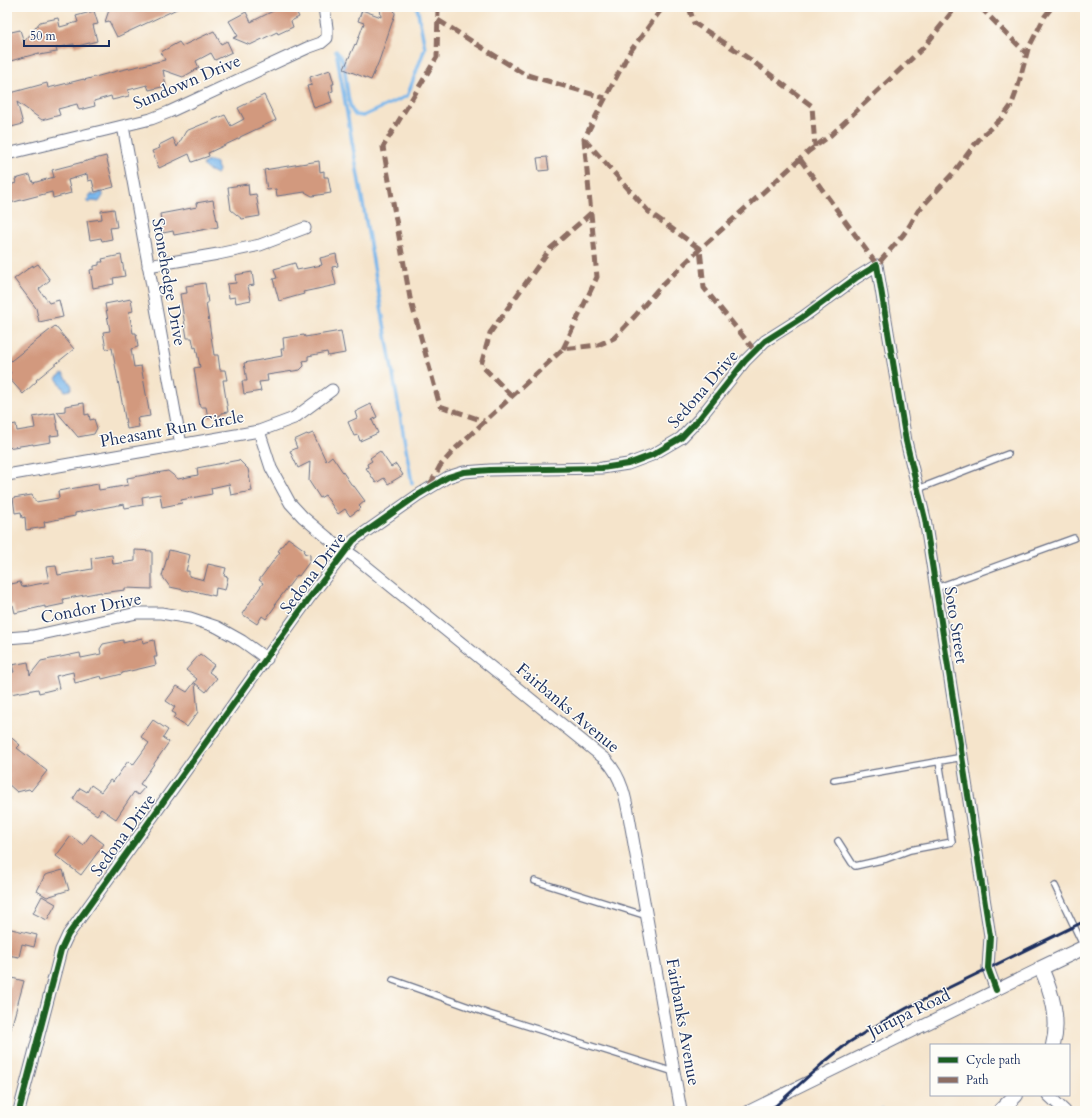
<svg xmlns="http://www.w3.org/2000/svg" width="1092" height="1118" font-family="Cardo,serif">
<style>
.water{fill:#78b6eb;stroke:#4a72a4}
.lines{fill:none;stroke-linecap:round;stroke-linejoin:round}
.stream{stroke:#78b6eb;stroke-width:3.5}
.building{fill:#d2997e}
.service-casing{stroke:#676e84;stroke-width:8}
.minor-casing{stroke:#676e84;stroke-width:13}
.tertiary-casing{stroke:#676e84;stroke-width:16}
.service{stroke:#fff;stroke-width:5.5}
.minor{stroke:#fff;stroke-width:11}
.tertiary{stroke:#fff;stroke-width:14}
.rail{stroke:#1b2f5e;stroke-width:3}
.quiet{stroke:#8d6e63;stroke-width:5;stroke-dasharray:10 5;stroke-linecap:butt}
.cycleway-casing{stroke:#fdfcf7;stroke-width:8}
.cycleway{stroke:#1b5e20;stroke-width:6}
.labels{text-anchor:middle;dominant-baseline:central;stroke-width:3;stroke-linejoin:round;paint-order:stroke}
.street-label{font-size:17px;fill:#1b2f5e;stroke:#fdfcf7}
</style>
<rect width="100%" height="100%" fill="#fdfcf7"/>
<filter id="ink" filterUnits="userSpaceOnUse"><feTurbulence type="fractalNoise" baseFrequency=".025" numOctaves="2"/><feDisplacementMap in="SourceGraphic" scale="8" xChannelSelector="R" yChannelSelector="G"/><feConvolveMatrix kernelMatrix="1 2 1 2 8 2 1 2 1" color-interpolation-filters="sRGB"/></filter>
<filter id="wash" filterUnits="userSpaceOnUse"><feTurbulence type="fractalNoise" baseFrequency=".012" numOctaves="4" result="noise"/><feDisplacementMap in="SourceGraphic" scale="16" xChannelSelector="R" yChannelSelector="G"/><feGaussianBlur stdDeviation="0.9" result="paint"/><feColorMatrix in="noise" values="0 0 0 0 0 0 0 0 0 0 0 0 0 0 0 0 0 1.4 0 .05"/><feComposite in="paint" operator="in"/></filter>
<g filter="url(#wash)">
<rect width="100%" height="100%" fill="#f5e4cb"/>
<!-- water -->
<path class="water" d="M211 161 216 163 219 170 218 173 216 174C212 171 204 170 203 164L206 162Z
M101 192 103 193V196L99 202 92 201 89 203 87 202 86 200 89 199 88 196 92 194 96 195Z
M63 373 72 386 70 390 65 391 56 378Z"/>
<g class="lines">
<!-- stream -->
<path class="stream" d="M336 51C338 54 341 56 342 59 348 75 345 102 355 115L363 116 407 96 408 94 425 48 417 7
M337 56 412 483
M880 1111 882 1109"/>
</g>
<g id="blocks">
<!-- building -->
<path class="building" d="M110 7H181L117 37 109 21 105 22Z
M281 7H294L299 17 291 21 293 27 278 34 277 32 250 45 233 38 238 36 229 21 246 12 251 22Z
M380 7H394L395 14 379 61 371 80 344 69 355 44 356 45 364 23 358 21 362 10 381 17Z
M94 11 98 24 93 25 97 41 74 47V44L56 48 57 52 39 55V53L7 62V33L20 30 24 42 40 22 58 18 60 27 78 22 76 16Z
M214 31 221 44 227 41 232 52 215 60 211 53 196 61 199 68 183 77 163 70 166 86 149 90 147 85 128 90 129 96 112 100 111 96 94 101 95 106 79 110 77 104 58 109 60 115 42 120 17 102 23 124 7 128V94L47 83 48 88 84 79V80L117 71 165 60 161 52 179 42 182 46Z
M330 70 334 84H332L333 91 329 92 332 102 314 108 307 86 312 85 310 77Z
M264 95 276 120 240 137V138L208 153 209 156 192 162 189 154 159 168 152 151 160 148 159 145 173 138 177 147 186 131 225 115 231 126 244 119 238 108Z
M106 156 114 187 95 192 92 180 88 181 87 174 68 180 71 193 53 198 52 192 10 203 7 191V186L16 183 15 179 30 175 33 183 54 177 52 170Z
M547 157 549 170 539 171 537 158Z
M319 161 320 172 324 171V177H328L331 193 312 196 305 192 277 196 276 189 267 190 264 170Z
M248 184 249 195 256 194 260 216 242 219 231 210 228 187Z
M213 200 218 227 174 235 173 231 163 233 160 214 197 207 196 203Z
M114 209 117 227 110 228 112 239 102 241 101 238 90 240 87 221 102 219 101 211Z
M336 254 338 266 332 267 336 285 303 292 304 294 279 301 273 279 277 278 274 269 295 263 297 270 322 265 320 258Z
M121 255 125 276 113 278 114 284 93 288 90 270 94 269V266L99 265V262H103L102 259Z
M38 264 50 280 39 289 49 303 59 300 63 317 39 322 36 308 14 279 33 265V267Z
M252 272 254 285 248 286 251 300 236 303 235 297 229 298 227 284 236 283 235 275Z
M205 283 208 303H206L214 355H218L220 370H225L227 380H223L228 412 221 413V415L208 418 206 407H200L194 368 200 367 196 347 194 348 192 338H187L180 294 187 293 186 286Z
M131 299 133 311 129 312 133 333H136L138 347 131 349 134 367 141 366 150 416 137 418 139 427 127 429 112 348 106 349 103 332 110 331 105 304Z
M55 326 74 349 36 380 37 381 23 394 7 376 11 373 7 368V364Z
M341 331 345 353 328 356 327 352 308 356V360L303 361 304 366 300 370 267 375 268 381 259 382 261 391 244 394 242 381H247L244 363 282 356 281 349H284L283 338 304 335 305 337Z
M84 403 85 415 89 414 90 420 94 419 97 428 94 434 78 437 57 412 65 411V406Z
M371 404 377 417 372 420 378 433 360 441 358 435 354 436 348 422 357 418 355 412Z
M55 413 59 435 50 436 51 442 33 445V444L7 448V426L16 424 17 431 35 428 33 417Z
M313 433 326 461 332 456 353 487 354 486 365 501 359 506 361 508 350 516 345 509 338 514 325 495 320 498 309 481 310 462 298 468 290 451 297 448 294 440 307 434 308 435Z
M380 451 391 467 396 464 403 475 388 484 384 478 376 483 366 468 368 467 367 464 372 461 370 458Z
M239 460 248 469 252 491 231 495 229 484 211 488 212 494 181 500 182 503 162 507 160 494 142 497 143 505 125 508 124 504 75 513V516L44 522 45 527 26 530 25 517 22 518 21 512 15 513 13 498 32 495 36 502 59 498 58 491 98 484 99 490 118 487 128 485 127 478 168 471 178 479 198 475 197 468Z
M288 538 305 550 304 553 310 555V561L299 576 297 575 275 604 276 605 266 619 262 616 257 624 242 614 263 583 259 580 280 552 278 551Z
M135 550 152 551V589L125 588V590L101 593V592L63 599 64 604 45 608V606L15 613 13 605 7 606V585L20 582 22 587 49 582 46 567 56 566 58 575 92 569 91 558 112 555 113 564 135 561Z
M169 550 190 555 186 571H189V576L204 580 208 564 226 568 224 576 228 577 225 590 216 588 215 596 190 590 189 591 170 587 162 576Z
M142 638 143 643 154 640 157 657H154L156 665 122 673V674L102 679 101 676 75 683 73 672 56 676 59 688 39 693 38 689 10 694 8 688H7V673L14 672 12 665 28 662 30 675 41 661 80 653 81 658 101 654 100 649 103 644 123 640V643Z
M200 654 214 665 209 672 217 678 206 692 195 683 198 712 187 727 173 718 176 714 172 712 175 707 166 701 177 686 187 692 197 679 186 670Z
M153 720 168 730 163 738 169 742 140 784 145 787 138 795 134 792 116 819 101 809 97 815 73 799 80 788 87 792 91 785 101 792 110 780 113 782 128 761 133 765 149 743 141 737Z
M7 734 20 745 17 748 47 771 31 791 29 789 17 792 7 783Z
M91 834 104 844 81 875 56 856 71 836 83 845Z
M63 870 69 890 47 897 37 891 45 875Z
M42 896 56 904 47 920 33 913Z
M7 928 37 935 34 947 22 944 19 957 7 955Z
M12 978 24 981 10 1032H7V995Z"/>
</g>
</g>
<g filter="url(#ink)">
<use href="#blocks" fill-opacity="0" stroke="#676e84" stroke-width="1"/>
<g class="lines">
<!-- service casing -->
<g class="service-casing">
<path id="service" d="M918 489 1008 454
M936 588 1074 538
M834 780 963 757
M838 841 852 863 855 866 886 859 910 850 952 842 939 761
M535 881 647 916
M1055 886 1084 947
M393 980 489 1014 674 1072"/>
</g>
<!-- minor casing -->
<g class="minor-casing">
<path id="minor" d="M123 126 181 445
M7 154 151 119 169 112 307 48 321 43 327 38V28L324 7
M148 266 218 254 260 245 305 228
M259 431 271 468 290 503 303 517 334 543 355 557 606 760C625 780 627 807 632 833L681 1111
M7 475 259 431 294 418 332 390
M7 638 33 636 137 613H161L190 618 217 627 242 641 267 659
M1048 1095 1065 1111
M19 1111 61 950 68 935 310 597 339 560 354 540 418 495 448 477 464 472 490 470 602 468 628 464 652 455 681 438 699 419 745 361 765 341 803 317 856 278 877 265 906 441 925 519 990 936 988 968 996 990
M749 1111 1041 968"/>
</g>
<!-- tertiary casing -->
<g class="tertiary-casing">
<path id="tertiary" d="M1053 1045C1060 1019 1052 993 1041 968L1085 947
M1000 1111 1016 1095"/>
</g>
<!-- service -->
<use href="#service" class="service"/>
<!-- minor -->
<use href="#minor" class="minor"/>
<!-- tertiary -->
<use href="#tertiary" class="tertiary"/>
<!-- rail -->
<path class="rail" d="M770 1111 822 1064 848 1043 872 1028 907 1008 1085 921"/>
<!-- quiet -->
<path class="quiet" d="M438 7 437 57 383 147 410 298 440 406 484 421
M689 7 694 23 751 60 812 106 815 147
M980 7 1027 54
M438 20 524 74 605 98
M584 139 649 212 700 249 704 288 755 351
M800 159 877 265 903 235 910 225 918 211 955 171 975 144 983 135 1003 117 1011 106 1017 90 1028 49 1045 16 1052 7
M563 349 597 277 584 139 629 53 663 7
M512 396 481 365 490 333 550 249 591 213
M430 485 440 466 457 447 563 349 598 345 614 338 635 316 658 289 700 249 809 151 831 135 924 47 956 7"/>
<!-- cycleway casing -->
<g class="cycleway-casing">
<path id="cycleway" d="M19 1111 61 950 68 935 310 597 339 560 354 540 418 495 448 477 464 472 490 470 602 468 628 464 652 455 681 438 699 419 745 361 765 341 803 317 856 278 877 265 906 441 925 519 990 936 988 968 996 990"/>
</g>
<!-- cycleway -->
<use href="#cycleway" class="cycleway"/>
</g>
</g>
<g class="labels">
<!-- street labels -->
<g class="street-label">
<text transform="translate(187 82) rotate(-23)">Sundown Drive</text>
<text transform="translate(169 282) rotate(80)">Stonehedge Drive</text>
<text transform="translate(703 389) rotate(-49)">Sedona Drive</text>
<text transform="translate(172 429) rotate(-10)">Pheasant Run Circle</text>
<text transform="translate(313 573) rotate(-53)">Sedona Drive</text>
<text transform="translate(91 608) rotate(-11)">Condor Drive</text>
<text transform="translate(956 625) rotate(81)">Soto Street</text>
<text transform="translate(568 708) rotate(40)">Fairbanks Avenue</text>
<text transform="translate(123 835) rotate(-54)">Sedona Drive</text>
<text transform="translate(909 1013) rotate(-26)">Jurupa Road</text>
<text transform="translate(683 1022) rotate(80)">Fairbanks Avenue</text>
</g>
</g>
<!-- margin -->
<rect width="1092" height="1118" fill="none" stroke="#fdfcf7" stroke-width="24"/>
<!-- legend -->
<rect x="930" y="1044" width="140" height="52" fill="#fdfcf7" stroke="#a3aaba"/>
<rect x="938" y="1057" width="20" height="6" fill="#1b5e20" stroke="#a3aaba"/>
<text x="966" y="1064" font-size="12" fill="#1b2f5e">Cycle path</text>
<rect x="938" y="1077" width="20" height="6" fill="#8d6e63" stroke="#a3aaba"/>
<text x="966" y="1084" font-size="12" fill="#1b2f5e">Path</text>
<!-- scale -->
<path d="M24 40v6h85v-6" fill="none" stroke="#1b2f5e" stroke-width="2"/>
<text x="30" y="40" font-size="12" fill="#1b2f5e" stroke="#fdfcf7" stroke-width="3" paint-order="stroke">50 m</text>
</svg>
